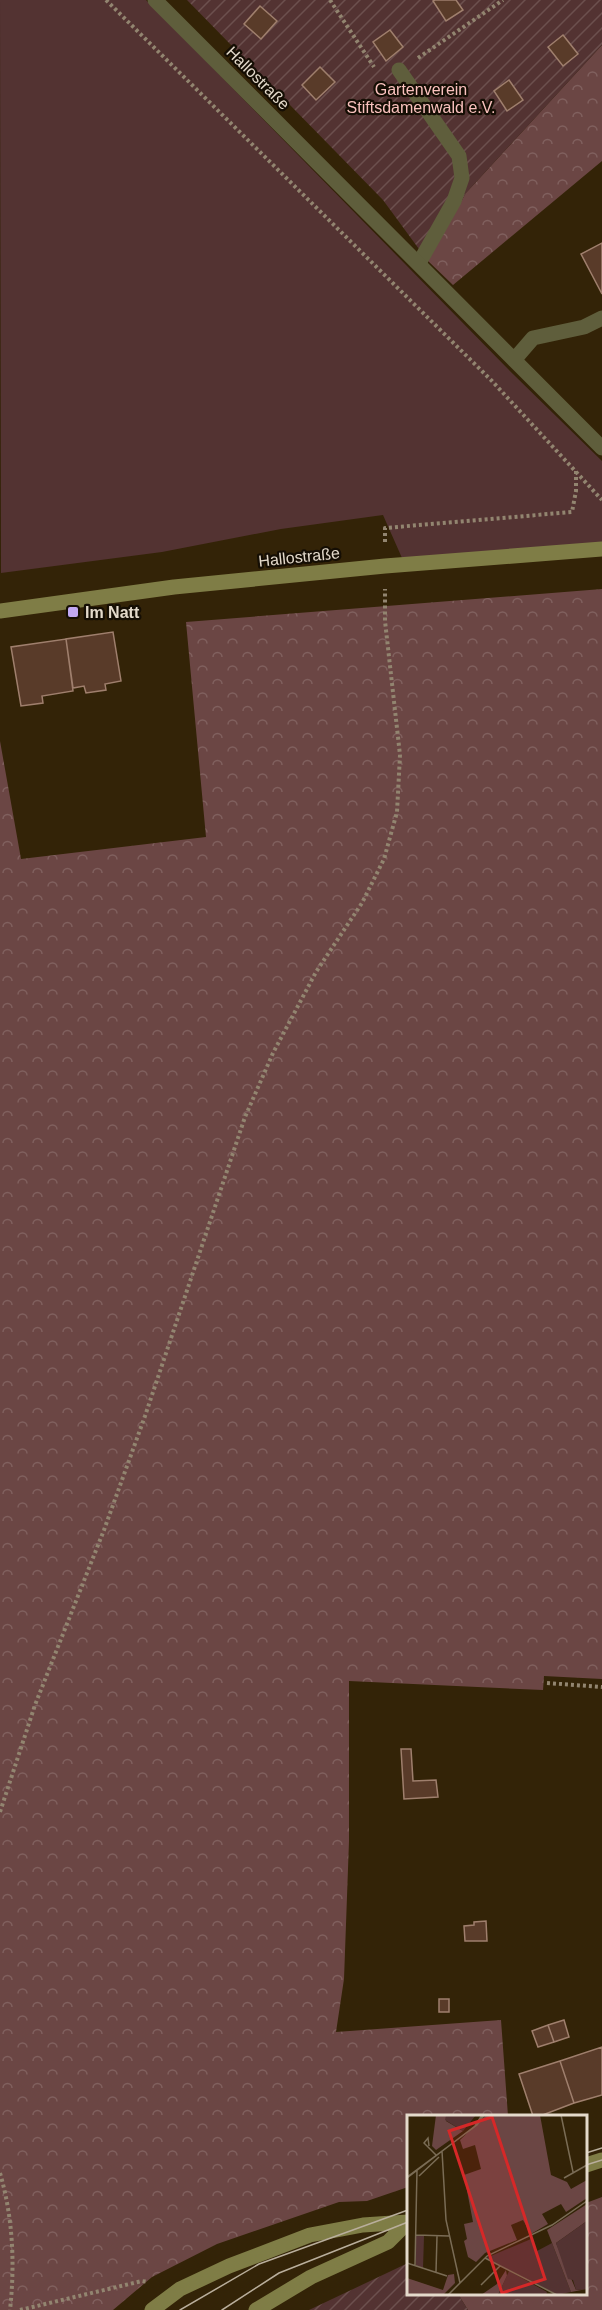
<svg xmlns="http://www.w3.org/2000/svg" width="602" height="2310" font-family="Helvetica,sans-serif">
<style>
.grass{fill:#533332}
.forest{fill:url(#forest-crowns)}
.garden{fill:url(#garden-furrows)}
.building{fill:#593b29;stroke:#9f7f6d;stroke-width:1.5}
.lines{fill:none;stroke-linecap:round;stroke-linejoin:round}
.path{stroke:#928570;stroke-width:4;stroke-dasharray:3 3;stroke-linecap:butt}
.service{stroke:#5f5e3c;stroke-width:15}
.minor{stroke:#5f5e3c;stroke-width:15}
.secondary{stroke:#7f7d46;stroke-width:15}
.tram{stroke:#b9ae9c;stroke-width:1.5}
.poi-dot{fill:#c1a8f3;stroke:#150e04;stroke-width:2}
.labels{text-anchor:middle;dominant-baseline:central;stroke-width:4.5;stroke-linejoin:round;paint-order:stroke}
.street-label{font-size:16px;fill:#e4dacb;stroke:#150e04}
.park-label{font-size:16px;fill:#fac2be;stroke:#150e04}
.poi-label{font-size:16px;font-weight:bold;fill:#e4dacb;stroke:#150e04;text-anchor:start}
.inset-road{fill:none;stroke:#7a6c55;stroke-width:1.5}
.view{fill:#d62828;fill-opacity:0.15;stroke:#d62828;stroke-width:3}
.inset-edge{fill:none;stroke:#e4dacb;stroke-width:3}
</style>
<defs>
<pattern id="forest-crowns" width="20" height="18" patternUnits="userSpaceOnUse" patternTransform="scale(1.5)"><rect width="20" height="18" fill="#6b4644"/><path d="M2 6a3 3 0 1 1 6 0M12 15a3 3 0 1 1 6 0" fill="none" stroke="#80605e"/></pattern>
<pattern id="garden-furrows" width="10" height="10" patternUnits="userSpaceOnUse" patternTransform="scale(1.5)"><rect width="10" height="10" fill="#533332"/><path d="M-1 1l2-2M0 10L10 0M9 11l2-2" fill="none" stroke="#6c504e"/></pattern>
</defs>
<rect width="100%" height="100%" fill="#332307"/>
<!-- grass -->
<path class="grass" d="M0 0H146L513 374 602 461V543L402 558 383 515 281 529 162 552 1 573Z"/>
<!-- forest -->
<path class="forest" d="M602 45V161L453 285 427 260 466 193Z
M602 589V1679L544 1676 543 1690 349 1681V1841L344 1979 336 2032 501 2020 508 2116H408V2187L367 2201 339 2202 217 2244 152 2277 113 2310H0V741L21 859 206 837 186 622Z
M602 2197V2310H468L458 2294H586V2203Z"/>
<!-- garden -->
<path class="garden" d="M187 0H602V45L466 193 427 260 383 200Z
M408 2263V2294H458L468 2310H309Z"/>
<!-- building -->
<path class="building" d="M435 0H456L463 10 446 21 433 1Z
M260 6 277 21 261 39 244 24Z
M390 30 403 47 386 61 373 42Z
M563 35 578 54 563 66 548 47Z
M320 67 335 82 316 100 302 85Z
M509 80 523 100 507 111 494 91Z
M602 243V294L581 254Z
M113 632 121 681 105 684 106 690 86 693 84 686 73 688 66 639Z
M66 639 73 691 42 696 43 703 21 706 11 647Z
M401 1749H411L413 1781 436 1780 438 1797 404 1799Z
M486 1921 487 1941H465L464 1926 474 1925V1922Z
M439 1999H449V2012H439Z
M564 2020 569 2037 554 2042 548 2025Z
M548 2025 554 2042 538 2047 532 2031Z
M602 2047V2095L574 2103 560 2061Z
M560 2061 574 2103 540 2116H533L519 2074Z"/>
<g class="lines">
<!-- path -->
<path class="path" d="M106 0 492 381 602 500
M330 0 374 67
M418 58 503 0
M385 542V528L572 512 576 491V470
M547 1683 602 1687
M0 1812 35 1705 104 1530 145 1416 245 1117 273 1053 316 972 362 903 384 859 397 812 400 755 385 621V589
M0 2173C13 2218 15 2264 10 2310
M20 2310 142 2281 148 2282"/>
<!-- service -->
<path class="service" d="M399 70 459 156 462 178 454 201 419 263"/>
<!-- minor -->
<path class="minor" d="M155 0 602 448
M514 360 533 338 584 327 602 318"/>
<!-- secondary -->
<path class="secondary" d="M0 611 174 587 385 566 602 549
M586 2165 602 2160
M152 2310 180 2289 229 2266 310 2235 363 2225 408 2222
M256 2310 311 2277 388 2242 408 2222"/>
<!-- tram -->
<path class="tram" d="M586 2153 602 2148
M586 2165 602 2160
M180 2310 259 2264 408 2210
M222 2310 279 2273 408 2222"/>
</g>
<!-- markers -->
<rect class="poi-dot" x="67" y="606" width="12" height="12" rx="3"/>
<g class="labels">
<!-- street labels -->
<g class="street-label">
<text transform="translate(258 78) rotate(45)">Hallostraße</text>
<text transform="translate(299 557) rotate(-6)">Hallostraße</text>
</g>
<!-- park labels -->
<g class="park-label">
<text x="421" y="89">Gartenverein<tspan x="421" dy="18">Stiftsdamenwald e.V.</tspan></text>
</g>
<!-- poi labels -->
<g class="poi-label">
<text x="85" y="612">Im Natt</text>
</g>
</g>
<!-- overview -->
<g transform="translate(407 2115)">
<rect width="180" height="180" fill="#332307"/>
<path d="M124 124 130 136 145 128 164 177 150 180 79 143Z" fill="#533332"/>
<path d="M29 0H39V6L56 16 29 35 25 31ZM79 0H133L144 60 160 67 164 74 180 65V83L159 97 154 89 135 99 141 109 124 119 116 105 104 110 110 125 78 138 69 147 61 142 57 126 60 124 57 109 66 107 57 60 74 54 68 30 56 34 53 25ZM180 89V106L149 128 169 175 180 174 164 177 140 115ZM99 155 100 161 91 180H74L90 169ZM47 159 48 168 36 180H0V163L36 175 41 160Z" fill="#6b4644"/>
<path d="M180 106V174L169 175 166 165 161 164 149 128Z" fill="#533332"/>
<path d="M9 120 17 121 16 153 9 151Z" fill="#533332"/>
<path d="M39 0H69L56 16 38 5ZM102 156 140 177 139 180H91Z" fill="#533332"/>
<path class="inset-road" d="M154 0 166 57M22 31 21 23 17 28 29 40M35 36 39 105 53 168M12 61 32 42M0 62 70 10 77 0M0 63 68 11 75 0M157 63 180 50M9 120 42 121M78 143 150 180M0 148 40 161M8 151 10 55M29 157 30 121M74 170 93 151M41 180 80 141 145 110 180 86"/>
<path class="view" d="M85 2 138 164 95 178 42 16Z"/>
<rect width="180" height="180" class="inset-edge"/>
</g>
</svg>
